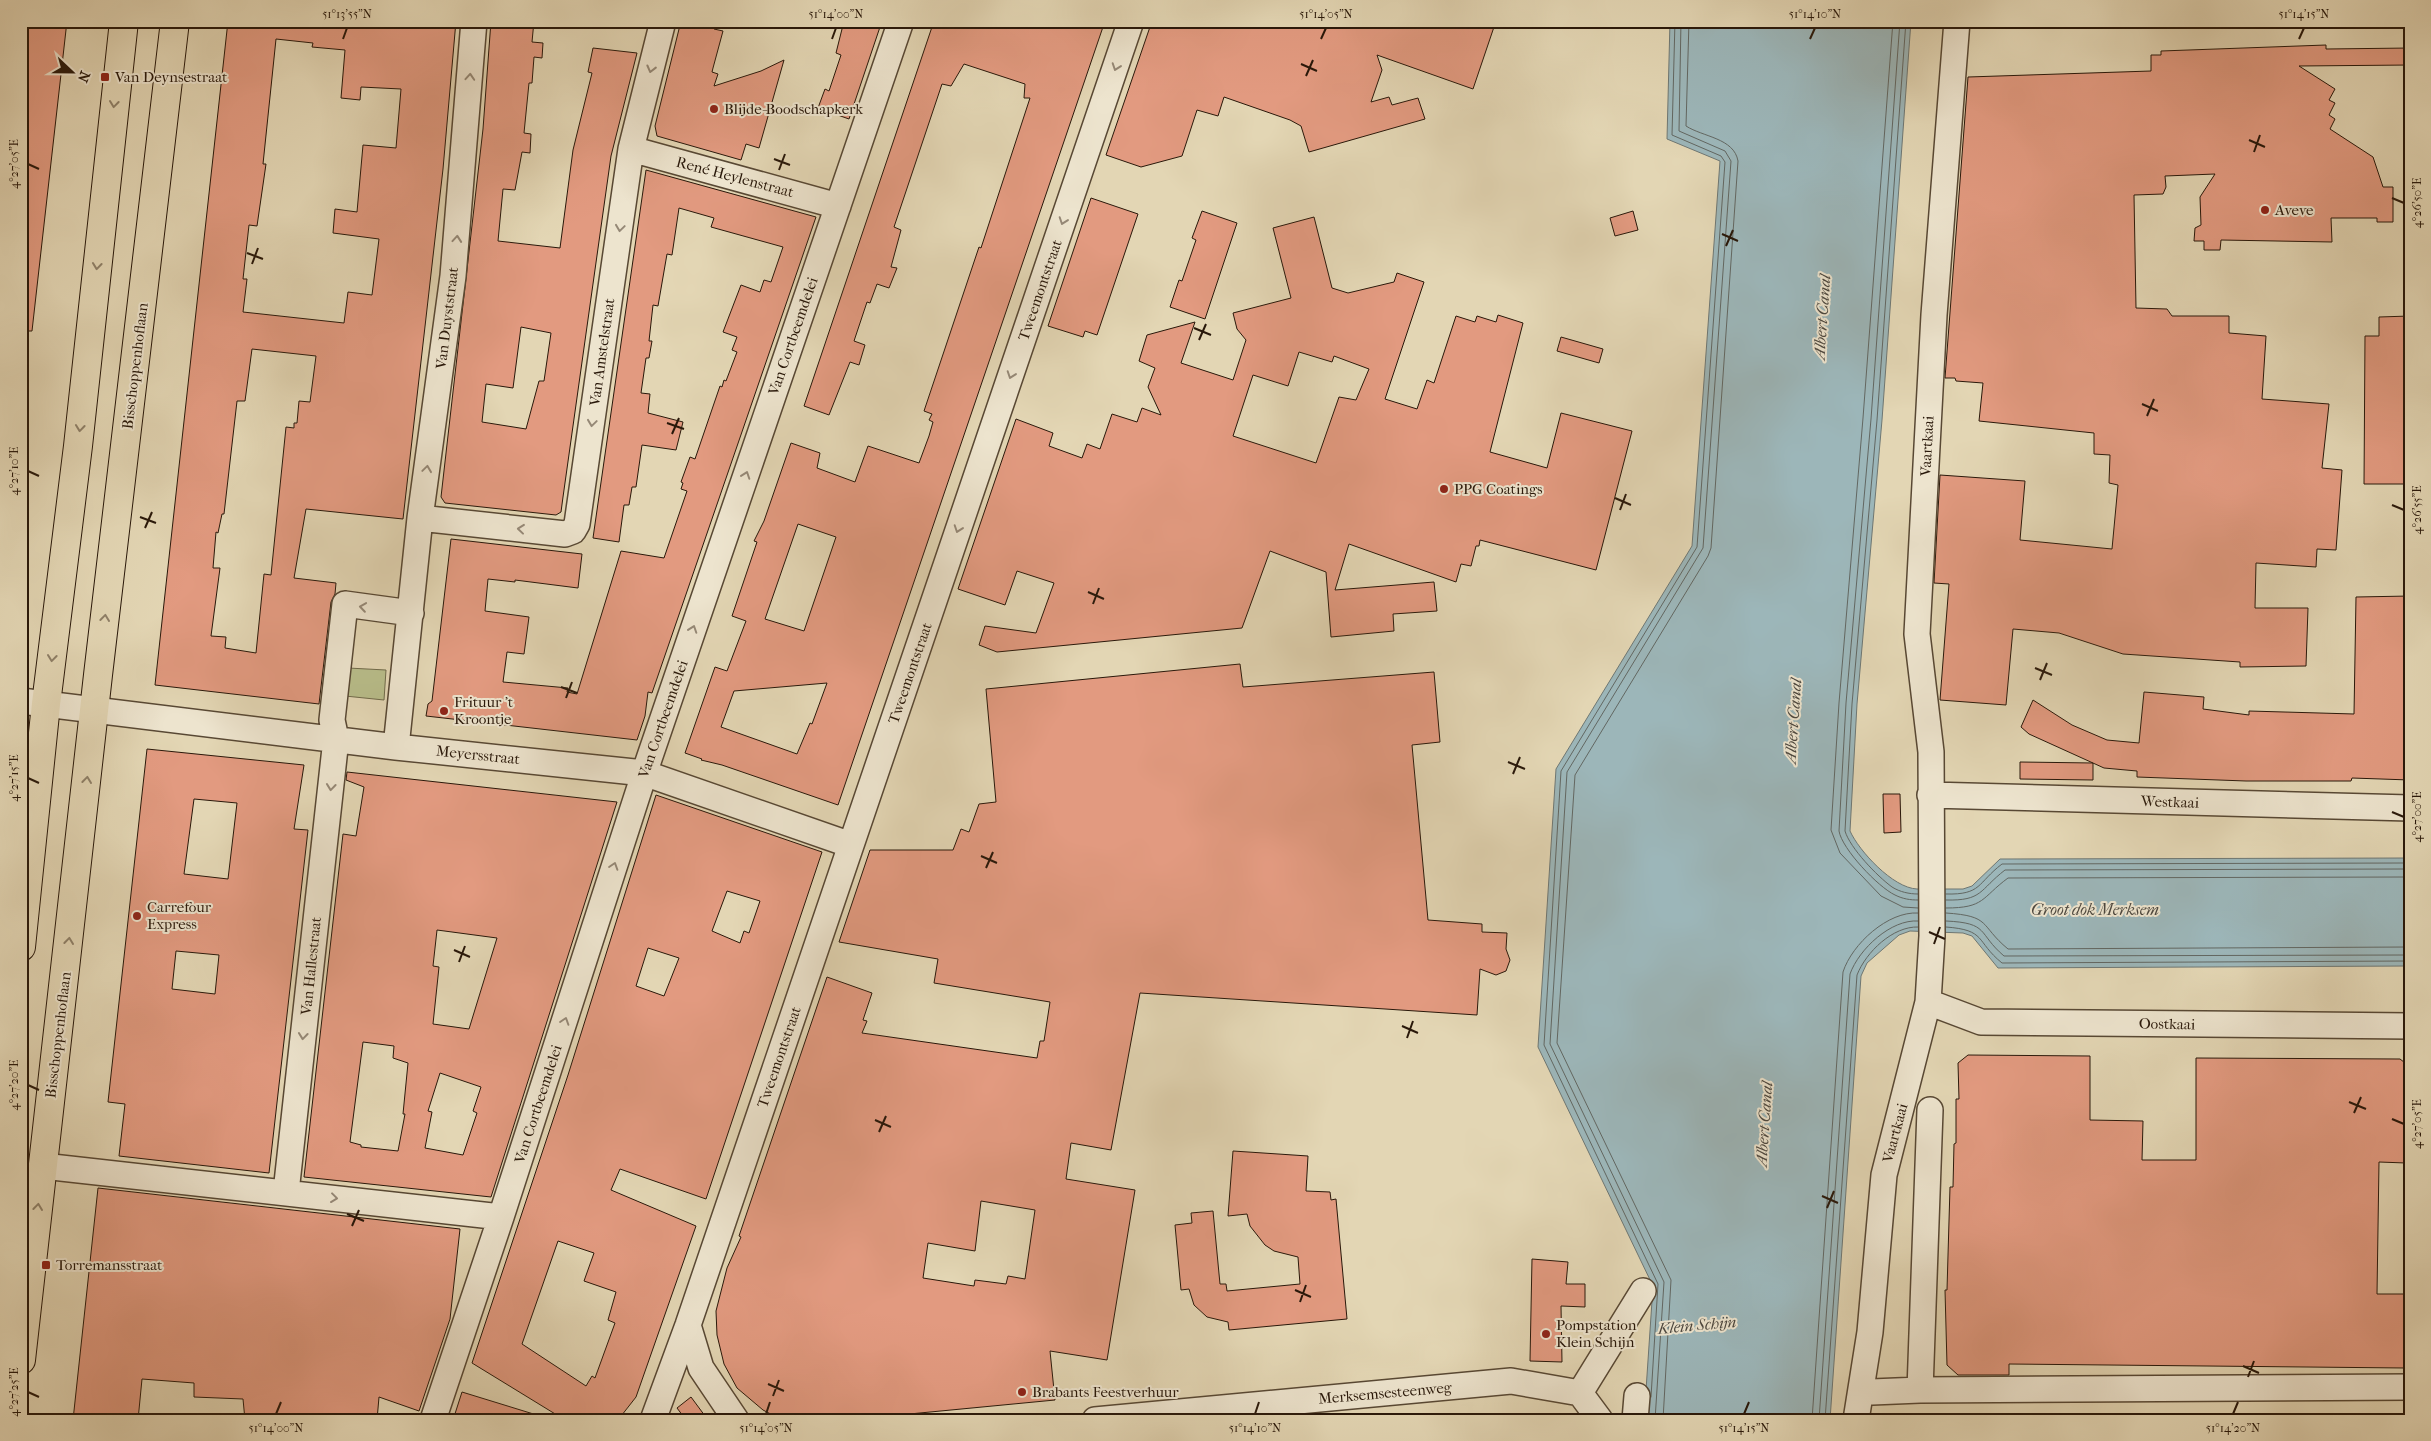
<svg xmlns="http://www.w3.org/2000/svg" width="2431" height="1441" font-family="'IM FELL French Canon',serif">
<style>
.green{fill:#b8bd8a;stroke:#706a4a}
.water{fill:#9cb6b9;stroke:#6e7773}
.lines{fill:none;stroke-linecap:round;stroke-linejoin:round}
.shore{stroke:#626762;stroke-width:1}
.building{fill:#e29a80;stroke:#29180a;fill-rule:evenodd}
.minor-casing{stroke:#584834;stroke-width:28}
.major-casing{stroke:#29180a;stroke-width:30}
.minor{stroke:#ede4ce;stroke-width:25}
.major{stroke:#e3d6b4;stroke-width:28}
.oneway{stroke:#958876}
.oneway2{stroke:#8f8068}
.ticks{fill:none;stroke:#29180a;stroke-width:2}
.poi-dot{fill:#8f2418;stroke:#ede4ce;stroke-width:2}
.labels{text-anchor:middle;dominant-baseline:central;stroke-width:4;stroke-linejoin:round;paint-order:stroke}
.poi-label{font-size:15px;fill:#29180a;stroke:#ede4ce;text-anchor:start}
.street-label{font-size:15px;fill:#29180a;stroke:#ede4ce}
.water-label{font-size:16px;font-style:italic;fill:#4c473f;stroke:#ede4ce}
.neatline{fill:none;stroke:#29180a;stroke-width:2}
.ticks-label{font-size:12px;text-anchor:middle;fill:#29180a}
</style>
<rect width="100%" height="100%" fill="#e3d6b4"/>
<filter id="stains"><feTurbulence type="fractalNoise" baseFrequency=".004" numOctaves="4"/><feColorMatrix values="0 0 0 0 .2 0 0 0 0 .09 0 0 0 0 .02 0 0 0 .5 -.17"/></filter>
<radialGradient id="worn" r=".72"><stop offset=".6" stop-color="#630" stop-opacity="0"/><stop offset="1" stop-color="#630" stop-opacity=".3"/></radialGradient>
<!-- green -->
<path class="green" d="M348 668 386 670 384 700 345 696Z"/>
<!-- water -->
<path class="water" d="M1670 21H1911L1882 420 1857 704 1850 831C1859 851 1893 888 1917 889H1963L1972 886 2000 859 2410 858V966L1998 968 1972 936 1963 933 1910 931 1899 935 1867 963 1861 976 1830 1420H1644L1653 1286 1538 1047 1556 769 1692 546 1720 161 1667 139Z"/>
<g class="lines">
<!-- shore -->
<path class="shore" d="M1893 21 1863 418 1839 703 1831 830 1840 853 1881 896 1903 907 1918 908
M1900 21 1871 419 1846 703 1839 831C1842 849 1878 887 1895 895 1903 899 1910 900 1918 900
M1906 21 1877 420 1852 704 1845 831C1850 848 1877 876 1892 887 1900 892 1909 894 1918 894
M1946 894C1982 895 1977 883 2002 864L2410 863
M1946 900C1983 901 1979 890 2005 870L2410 869
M1946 908C1985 908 1981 898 2008 878L2410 877
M1946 913C1992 916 1979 925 2008 949L2410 947
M1946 921C1990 923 1977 933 2004 956L2410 955
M1946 927C1987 930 1975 941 2002 963L2410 961
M1651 1397 1658 1284 1544 1045 1561 771 1697 547 1725 162 1721 156 1672 135 1675 21
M1655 1420 1664 1282 1550 1044 1567 772 1703 548 1731 161 1725 151 1679 131 1681 21
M1663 1420 1671 1280 1557 1043 1575 775 1708 556 1711 548 1738 161C1734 138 1703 137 1686 126L1689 21
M1812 1420 1843 972C1852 944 1888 911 1918 913
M1819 1420 1850 974C1859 949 1891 919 1918 921
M1825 1420 1857 975C1866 952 1893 926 1918 927"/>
</g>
<!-- building -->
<path class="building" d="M27 21H67L32 331H21V72Z
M228 21H456L443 169 403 519 306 509 294 578 336 583 335 594 331 602 319 704 155 685ZM276 39 313 43 312 47 345 50 341 98 360 100 361 87 401 89 396 148 363 145 357 212 335 209 333 233 379 239 372 295 348 292 344 323 243 312 247 279H243L249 225 257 226 266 164H263ZM252 349 316 356 310 402 299 401 297 423H294V428L286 427 271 575 264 574 256 653 225 648 226 637 211 636 220 568H213L216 532 218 533 222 514H224L237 401H245Z
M491 21H534L532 42 543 43 542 58 534 57 532 83H529L524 133 531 134 530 153 522 152 515 190 503 189 498 241 560 248 573 150 592 73 588 72 593 48 637 53 611 156 563 497 561 512 556 515 445 503 441 497 483 129ZM521 327 551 333 544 381H539L526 429 482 422 486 384 513 388Z
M681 21H716L714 29 723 31 713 68 712 72 718 74 714 86 761 71 784 60 759 148 746 144 741 160 657 136 655 126Z
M844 21H882L849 119 818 108 825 89 829 91 841 55 836 53Z
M934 21H1105L838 805 722 765 701 760 702 759 685 753 715 667 727 671 746 621 732 616 757 542 754 541 764 521 791 443 820 453 817 468 855 482 868 446 919 463 929 436 933 422 929 420 932 414 924 411 979 247 981 248 1030 98H1024L1025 84 964 64 951 86 942 84 894 227 901 230 891 267 897 268 889 288 877 284 870 303 867 302 854 341 865 345 859 365 850 362 829 415 804 406ZM798 524 836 537 804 631 765 619ZM827 683 812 724 810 723 797 754 721 727 734 691Z
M1152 21H1496L1473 89 1377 55 1382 70 1371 102 1389 97 1392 105 1418 98 1425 119 1309 152 1301 126 1290 120 1224 97 1218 116 1197 110 1182 156 1141 167 1106 155Z
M2326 45V49L2410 48V65L2299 66 2335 89 2329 100 2335 103 2329 115 2335 119 2330 129 2373 157 2383 187H2393V222H2377V218H2331L2332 242 2221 240 2220 250H2204V241H2194L2195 228 2201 225 2200 197 2215 174 2165 176 2166 187 2163 194 2134 195 2136 308 2167 309 2172 316H2229V333L2266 336 2262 399 2329 404 2322 468 2342 470 2336 550 2317 549 2316 567 2256 563 2255 608H2308L2306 666 2240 667V662L2123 654 2059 633 2013 629 2006 705 1940 700 1949 584 1934 583 1940 475 2025 481 2020 540 2112 549 2118 485 2109 483 2110 455 2094 454V433L1979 421 1983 383 1956 381 1955 378H1945L1968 77 2151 71V55H2161V51Z
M646 170 816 217 652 693 648 692 645 716 637 740 426 716 428 704 432 701 451 539 582 554 578 588 515 580V582L488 579 485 611 529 617 524 654 507 652 503 682 568 688 567 692 577 694 621 551 664 558 687 491 681 489 683 483 681 482 690 457 695 459 720 386 722 387 724 380 726 381 737 352 732 350 737 337 723 332 741 285 760 292 764 280 771 282 783 247 711 227 714 218 679 208 672 255 667 254 658 306 653 305 649 341H652L649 358H646L641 393 650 394 648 413 683 422 676 450 642 445 636 487H632L629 505H624L619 542 593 538Z
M1091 198 1138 214 1097 335 1085 331 1083 337 1048 326Z
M1202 211 1237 223 1205 319 1170 307 1179 280 1182 281 1196 240 1192 238Z
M1633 211 1638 230 1615 236 1610 218Z
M1314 217 1332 288 1348 293 1394 282 1397 273 1424 282 1385 399 1417 409 1427 380 1434 383 1456 316 1475 322 1477 316 1496 322 1498 315 1523 323 1490 452 1547 468 1561 413 1632 431 1596 570 1480 540 1479 546H1476L1471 566 1461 564 1456 582 1349 544 1335 590 1434 582 1437 611 1393 614 1394 631 1331 637 1326 572 1270 551 1242 628 997 652 979 645 985 626 1036 633 1054 583 1017 571 1005 605 958 589 1016 419 1053 433 1049 446 1082 458 1087 444 1100 449 1112 414 1137 422 1142 408 1161 415 1148 387 1155 368 1139 361 1147 335 1195 322 1181 363 1233 380 1246 340 1237 329 1233 313 1291 298 1273 228ZM1299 352 1332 362 1334 356 1369 369 1356 400 1339 397 1316 463 1233 436 1253 375 1288 386Z
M2410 316V484H2364L2365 336H2379V317Z
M1561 337 1603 349 1599 363 1557 351Z
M2410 596V780L2352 778 2351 781H2246L2137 777V771L2104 768 2029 734 2021 727 2033 700 2072 725 2107 740 2139 743 2144 692 2204 697 2203 709 2249 715V711L2354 714 2356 597Z
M1240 664 1243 687 1434 672 1440 742 1412 745 1428 920 1482 924V932L1507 933 1506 949 1510 960 1506 971 1496 975 1480 969 1477 1015 1140 993 1111 1150 1071 1143 1066 1179 1135 1190 1107 1360 1050 1351 1055 1400 847 1420H782L763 1410 737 1388 724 1364 717 1335 716 1311 727 1268 741 1237 739 1236 827 977 872 993 863 1020 867 1021 862 1033 1037 1058 1040 1041H1044L1050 1002 934 983 938 959 839 942 870 850H953L961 829 969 832 979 804 996 802 986 689ZM981 1201 1035 1210 1025 1279 1008 1276 1006 1284 975 1280 974 1286 923 1278 928 1243 975 1251Z
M147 749 304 765 294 829 308 830 269 1173 119 1156 125 1104 108 1102ZM194 799 237 803 228 879 184 874ZM176 951 219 955 215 994 172 989Z
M2020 762 2093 763V780L2020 779Z
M347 772 617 802 491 1197 304 1177 343 834 356 836 364 787 346 780ZM437 930 497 938 469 1029 433 1024 439 967 433 966ZM363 1042 394 1046 393 1058 408 1063 403 1114H405L398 1151 361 1147V1145L350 1142ZM440 1073 481 1087 473 1111 477 1113 463 1155 425 1148 432 1112 428 1111Z
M1883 794H1900L1901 832 1884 833Z
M656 795 822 852 706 1199 620 1169 611 1190 696 1226 636 1397 618 1420H565L472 1363 568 1075ZM727 891 760 901 749 933 744 931 740 943 712 931ZM648 948 679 958 664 996 636 986ZM558 1241 594 1253 584 1281 616 1292 608 1320 615 1323 595 1378 592 1376 586 1386 522 1344Z
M1968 1055 2090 1056V1120L2143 1121 2142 1160H2196V1058L2400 1059 2409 1066 2406 1163 2379 1162 2377 1294H2405V1368L2009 1364V1375H1958L1947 1365 1945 1290H1947L1950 1187H1953L1954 1144 1956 1143V1099H1959L1958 1063Z
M1233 1151 1308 1156 1306 1191 1330 1192 1331 1200 1336 1199 1347 1319 1229 1330 1228 1322 1207 1317 1194 1305 1189 1289 1181 1290 1175 1225 1192 1223 1191 1213 1213 1211 1220 1284H1226L1227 1291 1300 1284 1298 1257 1274 1251 1265 1245 1250 1226 1247 1214 1228 1216Z
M98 1188 460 1229 450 1319 419 1411 379 1397 377 1420H245L243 1399 194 1397V1383L142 1379 138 1420H73Z
M1532 1259 1568 1262 1566 1284H1585V1307L1561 1306 1562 1362 1530 1361Z
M462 1392 540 1416 539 1420H453Z
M691 1397 708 1420H686L677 1408Z"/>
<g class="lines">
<!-- minor casing -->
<g class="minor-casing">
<path id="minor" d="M631 149 838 206
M420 518 565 534 573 531 577 524 631 149 663 21
M21 701 396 747 644 773 851 845
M396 747 420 518 453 276 474 21
M1930 795 2410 808
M1928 1002 1981 1022 2410 1026
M1930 1110 1920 1390 2410 1387
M43 1166 501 1217
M286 1192 336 739 332 720 345 604 411 613
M688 1325 701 1368 736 1420
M1872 1392 1920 1390
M1580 1393 1643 1291
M433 1420 501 1217 649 759 901 21
M653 1420 688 1325 1131 21
M1095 1420 1511 1381 1580 1393 1600 1420
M1635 1420 1637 1396
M1856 1420 1870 1332 1884 1175 1928 1002 1932 936 1931 752 1917 634 1934 315 1957 21"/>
</g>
<!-- major casing -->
<g class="major-casing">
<path id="major" d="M21 947 46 704 78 446 124 21
M21 1360 98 675 175 21"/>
</g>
<!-- minor -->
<use href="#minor" class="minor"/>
<!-- major -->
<use href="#major" class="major"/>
</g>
<!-- one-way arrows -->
<defs><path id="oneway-chevron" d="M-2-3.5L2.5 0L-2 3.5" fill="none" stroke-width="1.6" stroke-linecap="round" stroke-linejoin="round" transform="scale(1.25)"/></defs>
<g class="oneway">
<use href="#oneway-chevron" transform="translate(1116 67) rotate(109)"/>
<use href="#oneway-chevron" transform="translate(651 69) rotate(104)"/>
<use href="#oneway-chevron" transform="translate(470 77) rotate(-86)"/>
<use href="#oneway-chevron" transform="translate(1063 221) rotate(109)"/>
<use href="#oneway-chevron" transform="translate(620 228) rotate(98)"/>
<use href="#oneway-chevron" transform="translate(457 239) rotate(-85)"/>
<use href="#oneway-chevron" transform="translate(1011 375) rotate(109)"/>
<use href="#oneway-chevron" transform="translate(592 423) rotate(98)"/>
<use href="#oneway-chevron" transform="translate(427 469) rotate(-82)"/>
<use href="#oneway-chevron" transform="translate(746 475) rotate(-71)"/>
<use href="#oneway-chevron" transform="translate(521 529) rotate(-174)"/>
<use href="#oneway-chevron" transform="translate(958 529) rotate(109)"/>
<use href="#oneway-chevron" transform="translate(363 607) rotate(-172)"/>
<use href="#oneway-chevron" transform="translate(693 629) rotate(-71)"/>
<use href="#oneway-chevron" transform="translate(331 787) rotate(96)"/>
<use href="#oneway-chevron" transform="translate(614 866) rotate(-72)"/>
<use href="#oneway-chevron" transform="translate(565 1021) rotate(-72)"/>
<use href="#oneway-chevron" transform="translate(303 1036) rotate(96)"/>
<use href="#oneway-chevron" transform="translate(334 1198) rotate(7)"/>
</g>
<g class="oneway2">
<use href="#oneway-chevron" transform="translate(114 104) rotate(97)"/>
<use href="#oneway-chevron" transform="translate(97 266) rotate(96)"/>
<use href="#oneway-chevron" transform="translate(80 428) rotate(96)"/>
<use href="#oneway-chevron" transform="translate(105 618) rotate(-83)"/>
<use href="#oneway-chevron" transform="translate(52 658) rotate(97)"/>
<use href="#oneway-chevron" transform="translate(87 780) rotate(-83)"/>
<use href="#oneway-chevron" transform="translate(69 941) rotate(-83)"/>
<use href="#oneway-chevron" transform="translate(38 1207) rotate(-83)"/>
</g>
<!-- ticks -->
<path class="ticks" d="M343 39 347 28M832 39 836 28M1321 39 1326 28M1810 39 1815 28M2299 39 2304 28M1301 64 1317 71M1306 76 1313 60M2249 140 2265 147M2254 152 2260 135M774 159 790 165M28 164 39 169M779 170 785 154M2392 198 2404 203M1722 234 1738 241M1726 246 1733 230M247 253 263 259M252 264 258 248M1194 328 1211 335M1199 340 1206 324M2142 404 2158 411M2147 416 2154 399M667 423 684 429M672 434 679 418M28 471 39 476M1615 498 1631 505M2392 505 2404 510M1620 510 1626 494M140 517 156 523M145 528 152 512M1088 592 1104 599M1093 604 1099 588M2035 668 2052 675M2040 680 2047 663M561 687 577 693M566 698 572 682M1508 762 1525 769M1513 774 1520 757M28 778 39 783M2392 812 2404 817M981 856 997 863M986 868 993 852M1929 932 1945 939M1934 944 1940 927M454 950 470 957M459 962 465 946M1402 1026 1418 1033M1407 1038 1413 1021M28 1085 39 1090M2349 1102 2366 1109M2354 1113 2361 1097M2392 1119 2404 1124M875 1120 891 1127M879 1132 886 1116M1822 1196 1838 1203M1827 1208 1834 1191M347 1214 364 1221M352 1226 359 1210M1295 1290 1311 1297M1300 1302 1306 1285M2243 1366 2259 1373M2248 1377 2254 1361M768 1384 784 1391M28 1392 39 1397M773 1396 779 1380M276 1414 281 1402M766 1414 770 1402M1255 1414 1259 1402M1744 1414 1749 1402M2233 1414 2238 1402"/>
<!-- markers -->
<g class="poi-dot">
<rect x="100" y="72" width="10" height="10" rx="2.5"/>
<circle cx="714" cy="109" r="5"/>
<circle cx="2265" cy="210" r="5"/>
<circle cx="1444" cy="489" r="5"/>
<circle cx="444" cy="711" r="5"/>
<circle cx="137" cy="916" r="5"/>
<rect x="41" y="1260" width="10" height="10" rx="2.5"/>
<circle cx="1546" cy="1334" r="5"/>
<circle cx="1022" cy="1392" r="5"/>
</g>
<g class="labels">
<!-- poi labels -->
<g class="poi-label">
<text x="115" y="77">Van Deynsestraat</text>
<text x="724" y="109">Blijde-Boodschapkerk</text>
<text x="2275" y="210">Aveve</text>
<text x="1454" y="489">PPG Coatings</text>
<text x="454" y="702">Frituur 't<tspan x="454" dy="17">Kroontje</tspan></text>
<text x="147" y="907">Carrefour<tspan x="147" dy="17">Express</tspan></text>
<text x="56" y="1265">Torremansstraat</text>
<text x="1556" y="1325">Pompstation<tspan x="1556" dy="17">Klein Schijn</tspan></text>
<text x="1032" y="1392">Brabants Feestverhuur</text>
</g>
<!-- street labels -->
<g class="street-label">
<text transform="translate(735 177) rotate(15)">René Heylenstraat</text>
<text transform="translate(1040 290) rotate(-71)">Tweemontstraat</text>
<text transform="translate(447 318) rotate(-83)">Van Duyststraat</text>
<text transform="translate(793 336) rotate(-71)">Van Cortbeemdelei</text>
<text transform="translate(602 352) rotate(-82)">Van Amstelstraat</text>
<text transform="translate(135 366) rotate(-83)">Bisschoppenhoflaan</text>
<text transform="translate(1927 446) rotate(-87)">Vaartkaai</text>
<text transform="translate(910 673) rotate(-71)">Tweemontstraat</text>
<text transform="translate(663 719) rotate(-71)">Van Cortbeemdelei</text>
<text transform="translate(478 755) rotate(6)">Meyersstraat</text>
<text transform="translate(2170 802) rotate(2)">Westkaai</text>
<text transform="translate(311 966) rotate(-84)">Van Hallestraat</text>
<text transform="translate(2167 1024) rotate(1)">Oostkaai</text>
<text transform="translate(58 1035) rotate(-83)">Bisschoppenhoflaan</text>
<text transform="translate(779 1057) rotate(-71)">Tweemontstraat</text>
<text transform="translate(538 1104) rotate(-72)">Van Cortbeemdelei</text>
<text transform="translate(1895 1133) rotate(-75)">Vaartkaai</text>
<text transform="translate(1385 1393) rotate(-5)">Merksemsesteenweg</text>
</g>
<!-- water labels -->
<g class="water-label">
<text transform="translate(1822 317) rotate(-86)">Albert Canal</text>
<text transform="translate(1793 721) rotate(-86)">Albert Canal</text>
<text x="2095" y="909">Groot dok Merksem</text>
<text transform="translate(1764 1124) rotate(-86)">Albert Canal</text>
<text transform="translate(1697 1325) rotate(-5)">Klein Schijn</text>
</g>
</g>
<!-- margin -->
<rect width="2431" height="1441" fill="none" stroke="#e3d6b4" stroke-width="55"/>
<!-- north arrow -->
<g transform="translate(72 72) rotate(112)" stroke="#ede4ce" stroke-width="4" paint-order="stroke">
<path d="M0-4L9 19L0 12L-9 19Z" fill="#29180a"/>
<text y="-8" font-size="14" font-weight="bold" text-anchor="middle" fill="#29180a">N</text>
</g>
<rect x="28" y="28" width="2376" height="1386" class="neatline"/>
<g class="ticks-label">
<text x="347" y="18">51°13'55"N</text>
<text x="836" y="18">51°14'00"N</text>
<text x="1326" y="18">51°14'05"N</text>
<text x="1815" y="18">51°14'10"N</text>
<text x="2304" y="18">51°14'15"N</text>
<text transform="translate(14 164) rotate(-90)" y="4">4°27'05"E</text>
<text transform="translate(2417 203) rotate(-90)" y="4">4°26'50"E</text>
<text transform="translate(14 471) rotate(-90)" y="4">4°27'10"E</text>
<text transform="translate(2417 510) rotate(-90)" y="4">4°26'55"E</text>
<text transform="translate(14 778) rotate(-90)" y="4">4°27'15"E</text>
<text transform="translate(2417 817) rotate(-90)" y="4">4°27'00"E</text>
<text transform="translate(14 1085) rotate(-90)" y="4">4°27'20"E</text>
<text transform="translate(2417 1124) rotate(-90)" y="4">4°27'05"E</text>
<text transform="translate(14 1392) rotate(-90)" y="4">4°27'25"E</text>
<text x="276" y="1432">51°14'00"N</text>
<text x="766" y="1432">51°14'05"N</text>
<text x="1255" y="1432">51°14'10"N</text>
<text x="1744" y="1432">51°14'15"N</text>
<text x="2233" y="1432">51°14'20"N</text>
</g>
<rect width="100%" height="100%" filter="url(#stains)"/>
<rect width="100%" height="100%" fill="url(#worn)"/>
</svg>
